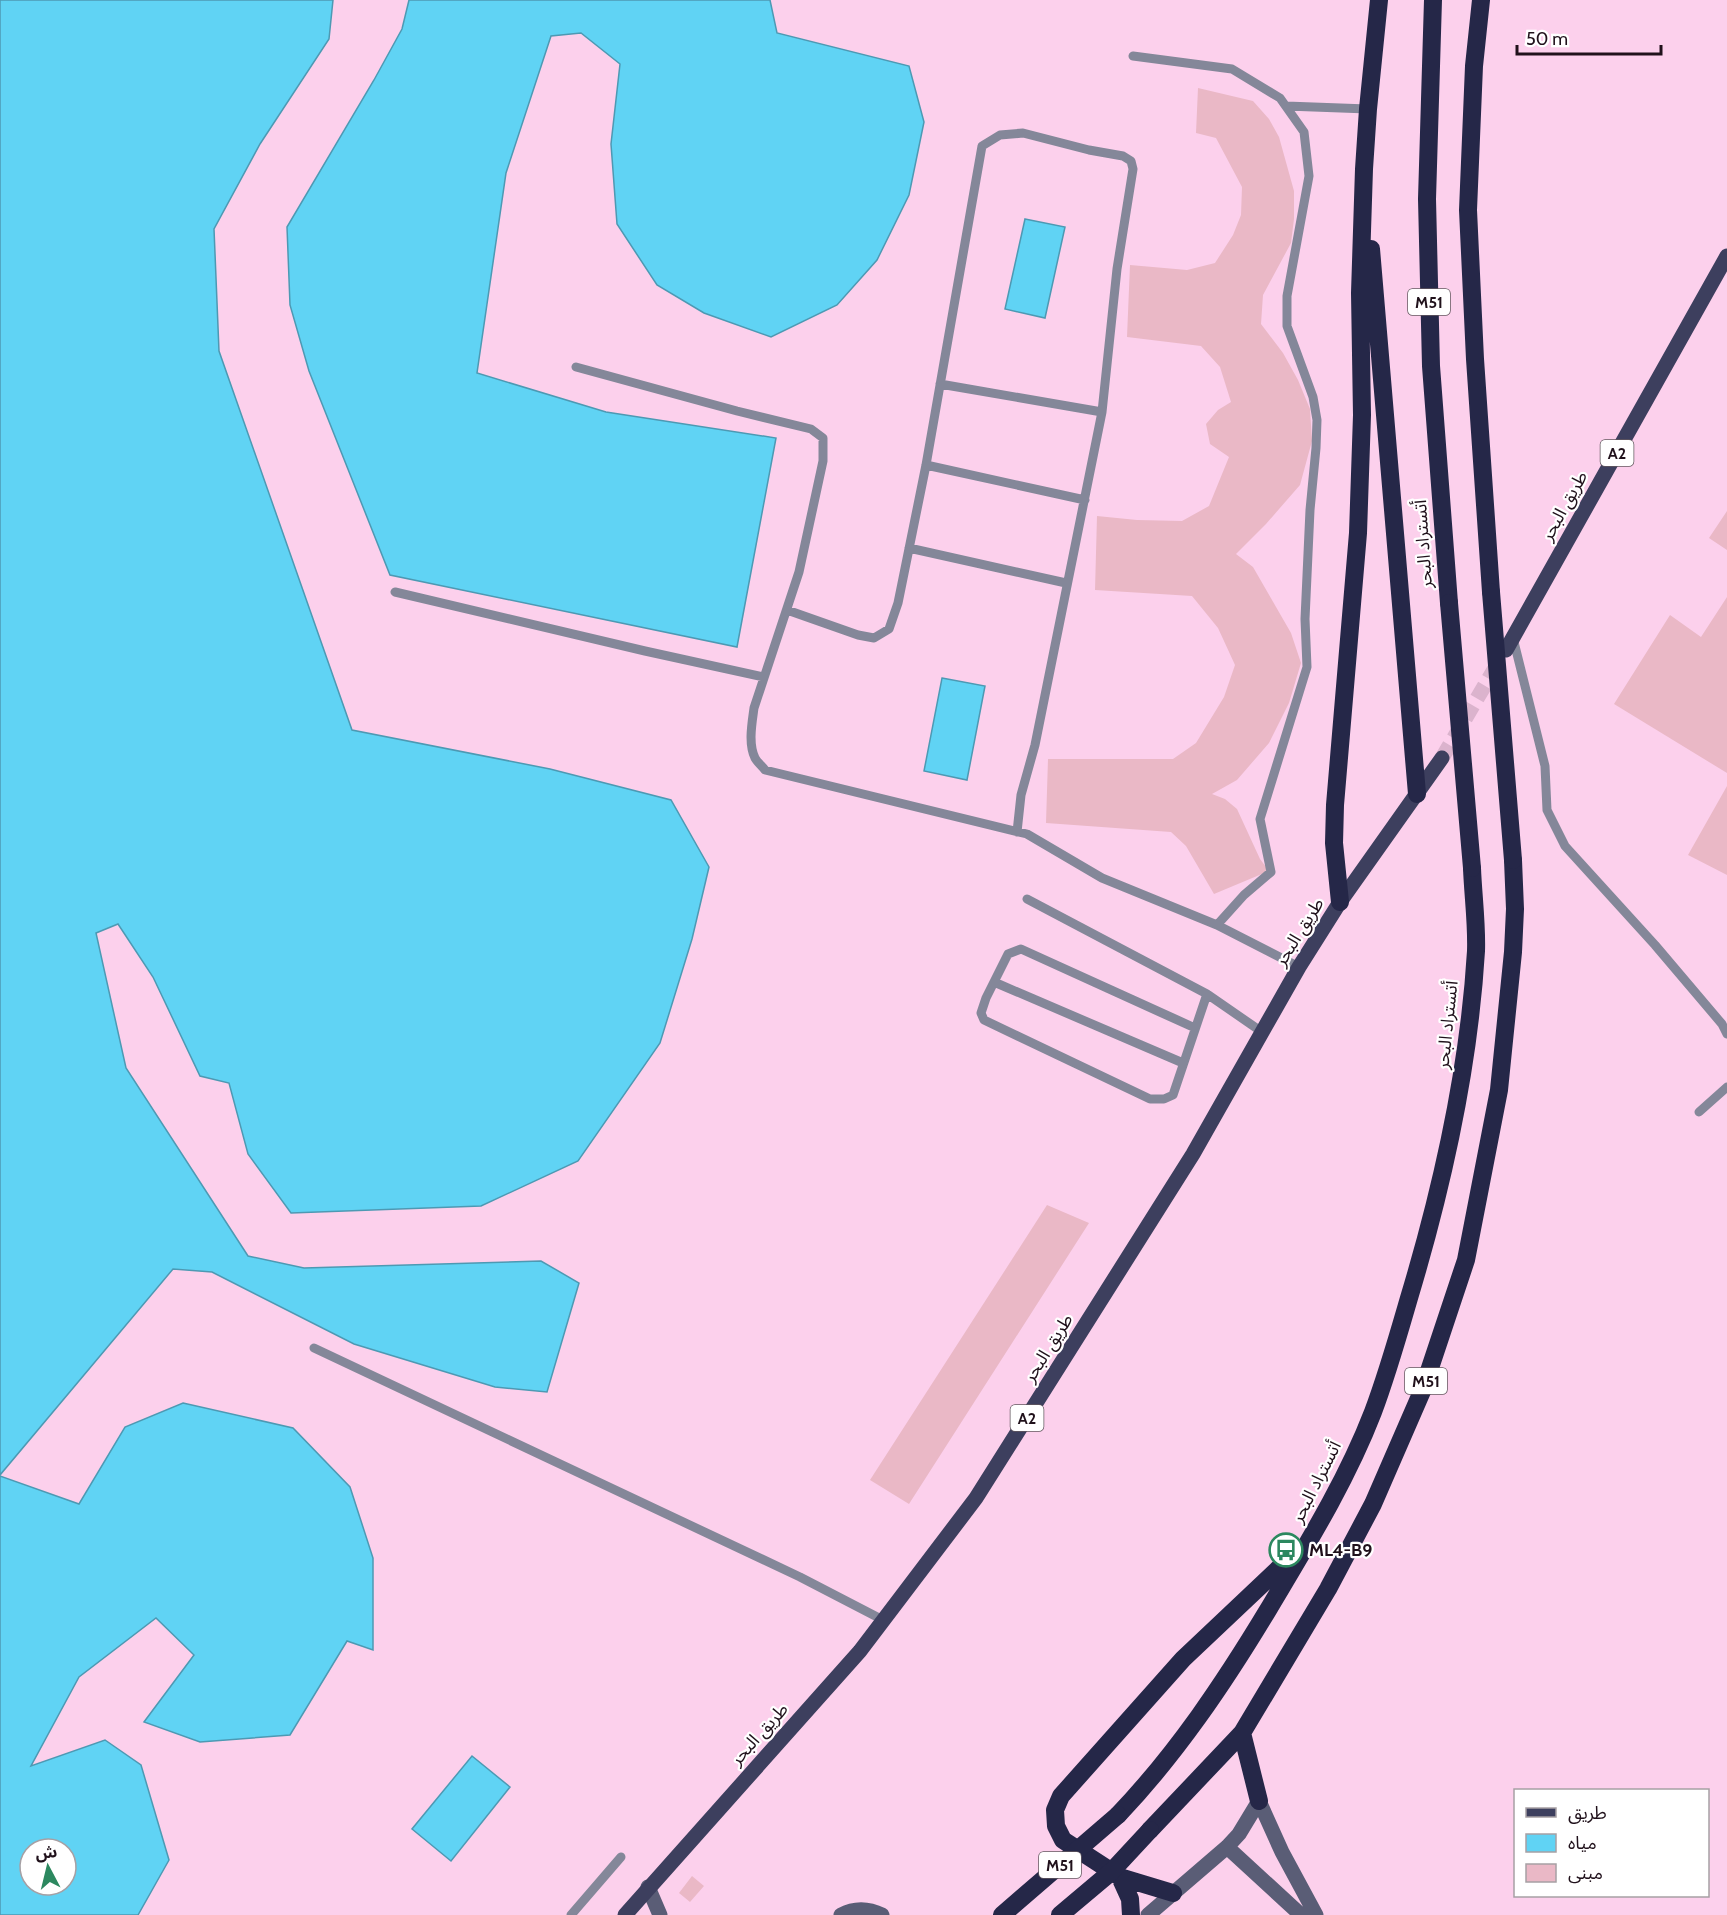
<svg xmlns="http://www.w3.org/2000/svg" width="1727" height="1915" font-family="Cabin,'Noto Sans Arabic',sans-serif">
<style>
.water{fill:#60d3f4;stroke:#4d99b3;stroke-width:1.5;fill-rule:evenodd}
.building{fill:#eab8c6}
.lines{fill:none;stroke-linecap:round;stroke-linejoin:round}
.primary-tunnel{stroke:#dbb3cd;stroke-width:15;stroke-dasharray:15 8;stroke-linecap:butt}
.lane{stroke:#848799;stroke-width:9}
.secondary{stroke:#5a5d76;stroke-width:15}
.primary{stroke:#3d3f5e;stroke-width:15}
.highway{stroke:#252748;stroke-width:18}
.highway-bridge{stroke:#252748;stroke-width:18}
.labels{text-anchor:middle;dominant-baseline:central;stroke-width:4.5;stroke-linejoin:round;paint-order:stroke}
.shield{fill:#fff;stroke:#63585f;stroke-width:1.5}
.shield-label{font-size:16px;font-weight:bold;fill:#20111b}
.street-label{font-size:18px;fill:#20111b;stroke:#fff}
.poi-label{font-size:18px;font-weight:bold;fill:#20111b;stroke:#fff;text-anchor:start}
</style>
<rect width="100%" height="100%" fill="#fcd0ec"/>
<!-- water -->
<path class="water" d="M0 0H333L329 39 260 144 214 229 219 351 352 730 550 769 671 800 709 867 692 939 660 1043 578 1161 481 1206 291 1213 248 1154 229 1083 200 1076 153 977 118 924 96 933 126 1068 248 1256 304 1268 541 1261 579 1283 547 1392 495 1387 354 1344 212 1272 173 1269 0 1475Z
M409 0H770L777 33 909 66 924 122 909 195 877 260 837 305 771 337 704 313 657 285 617 224 611 144 620 64 581 33 551 36 506 173 477 373 606 412 776 438 737 647 390 575 309 371 290 305 287 227 374 80 402 29Z
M1025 219 1065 227 1045 318 1005 309Z
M942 678 985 686 967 780 924 771Z
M183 1403 293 1428 350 1487 373 1558V1650L347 1641 290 1735 200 1742 144 1722 194 1655 156 1618 79 1677 31 1766 105 1740 141 1765 169 1860 138 1915H0V1476L79 1504 125 1427ZM30 1849H66V1885H30Z
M472 1756 510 1787 451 1861 412 1829Z"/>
<!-- building -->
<path class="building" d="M1198 88 1253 101 1269 119 1279 137 1294 191V219L1291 243 1263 295 1261 324 1283 353 1298 380 1310 409 1312 441 1300 485 1266 524 1236 554 1253 567 1291 633 1301 663 1289 703 1269 743 1237 780 1212 794 1225 799 1237 809 1260 859 1269 871 1214 894 1186 846 1171 832 1046 823 1048 759H1173L1196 743 1224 697 1235 665 1218 628 1192 596 1095 590 1097 516 1137 520 1182 521 1209 506 1229 457 1210 444 1206 424 1218 410 1231 402 1220 367 1201 346 1127 337 1130 265 1187 270 1215 263 1233 235 1241 215 1242 187 1216 138 1196 133Z
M1727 511V550L1709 538Z
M1727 597V773L1614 704 1670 615 1701 637Z
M1727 786V875L1688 855Z
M1047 1205 1089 1223 909 1504 870 1480Z
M692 1876 704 1886 690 1902 679 1893Z"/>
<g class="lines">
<!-- primary-tunnel -->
<path class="primary-tunnel" d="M1442 758 1498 663"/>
<!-- lane -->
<path class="lane" d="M1133 56 1232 69 1280 98 1304 132 1309 176 1287 296V326L1313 397 1317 420 1316 448 1310 510 1305 619 1307 667 1260 819 1271 872 1244 895 1217 925
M1286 106 1368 109
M576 367 737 411 811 429 823 438V461L799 572 754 708C752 723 748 744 755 758 757 762 762 766 765 770L1027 834 1102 878 1217 925 1299 967
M940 384 1102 412
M926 465 1085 500
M909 548 1066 583
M395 592 645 651 764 677
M787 610 858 635 874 638 889 629 898 603 926 465 982 146 1000 135 1023 133 1089 150 1123 156 1131 161 1133 169 1117 269 1102 412 1035 745 1021 795 1017 832
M1513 638 1545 766 1547 810 1565 846 1655 945 1722 1024 1727 1034
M1027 899 1207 994 1262 1032
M994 982 1183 1063
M1195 1028 1021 949 1008 954 986 998 981 1013 984 1020 1150 1099H1164L1173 1095 1207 994
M1699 1112 1727 1087
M314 1348 800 1577 883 1620
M571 1915 621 1857"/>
<!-- secondary -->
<path class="secondary" d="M1259 1801 1282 1852 1316 1915
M1227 1847 1301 1915
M648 1887 660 1915
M841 1915C854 1908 868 1908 882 1915
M1148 1915 1227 1847 1239 1834 1259 1801"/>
<!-- primary -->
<path class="primary" d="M1506 650 1727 256
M625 1915 860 1651 976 1498 1193 1154 1299 967 1340 902 1442 758"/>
<!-- highway -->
<path class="highway" d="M1433 0 1427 199 1431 366 1449 603
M1481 0 1474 66 1468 210 1475 359 1491 592
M1371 249 1417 794
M1340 902 1334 843 1335 805 1358 533 1362 415 1360 293 1364 169 1368 109 1379 0
M1242 1733 1259 1801
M1118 1815C1177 1753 1224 1683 1268 1610 1306 1546 1346 1482 1373 1412 1387 1375 1398 1336 1409 1298 1443 1185 1469 1069 1476 951 1477 924 1473 895 1472 868
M1150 1830 1242 1733 1328 1589 1373 1504 1423 1389 1466 1260 1499 1090 1513 952 1515 909 1513 860
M1120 1877 1130 1899 1131 1915
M1173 1893 1120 1877 1063 1840 1056 1826 1055 1810 1061 1796 1183 1659 1293 1555"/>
<!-- highway-bridge -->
<path class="highway-bridge" d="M1491 592 1513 860
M1449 603 1472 868
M1002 1915 1118 1815
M1060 1915 1111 1872 1150 1830"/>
</g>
<!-- icons -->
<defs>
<g id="bus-ring" transform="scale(1.725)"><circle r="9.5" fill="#fff" stroke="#2c885f" stroke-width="1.5"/><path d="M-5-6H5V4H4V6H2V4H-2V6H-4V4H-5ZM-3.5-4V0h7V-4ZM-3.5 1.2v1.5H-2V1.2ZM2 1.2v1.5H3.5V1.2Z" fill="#2c885f"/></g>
</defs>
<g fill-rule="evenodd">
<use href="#bus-ring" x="1286" y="1550"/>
</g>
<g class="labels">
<!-- shield labels -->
<g class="shield">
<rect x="1408" y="289" width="42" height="26" rx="4.5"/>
<rect x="1600.5" y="440" width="33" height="26" rx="4.5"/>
<rect x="1405" y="1368" width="42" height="26" rx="4.5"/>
<rect x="1010.5" y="1405" width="33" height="26" rx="4.5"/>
<rect x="1039" y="1852" width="42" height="26" rx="4.5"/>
</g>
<g class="shield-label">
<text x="1429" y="302">M51</text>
<text x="1617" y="453">A2</text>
<text x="1426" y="1381">M51</text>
<text x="1027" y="1418">A2</text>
<text x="1060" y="1865">M51</text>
</g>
<!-- street labels -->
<g class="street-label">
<text transform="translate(1564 506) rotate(-61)">طريق البحر</text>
<text transform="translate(1423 544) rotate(-94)">أتستراد البحر</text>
<text transform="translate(1299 932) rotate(-58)">طريق البحر</text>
<text transform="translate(1447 1025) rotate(-84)">أتستراد البحر</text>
<text transform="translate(1048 1348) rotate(-58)">طريق البحر</text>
<text transform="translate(1316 1482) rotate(-63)">أتستراد البحر</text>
<text transform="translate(759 1734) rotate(-48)">طريق البحر</text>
</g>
<!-- poi labels -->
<g class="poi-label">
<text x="1309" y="1550">ML4-B9</text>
</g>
</g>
<!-- legend -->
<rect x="1514" y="1789" width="195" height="108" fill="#ffffff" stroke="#a6a0a4" stroke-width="1.5"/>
<rect x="1526" y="1808" width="30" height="9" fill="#3d3f5e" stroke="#a6a0a4" stroke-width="1.5"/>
<text x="1568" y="1819" font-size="18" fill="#20111b">طريق</text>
<rect x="1526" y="1834" width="30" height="18" fill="#60d3f4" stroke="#a6a0a4" stroke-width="1.5"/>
<text x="1568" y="1849" font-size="18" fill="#20111b">مياه</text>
<rect x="1526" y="1864" width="30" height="18" fill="#eab8c6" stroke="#a6a0a4" stroke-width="1.5"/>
<text x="1568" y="1879" font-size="18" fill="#20111b">مبنى</text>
<!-- north arrow -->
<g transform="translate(48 1867) rotate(353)"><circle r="28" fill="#ffffff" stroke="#a6a0a4" stroke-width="1.5"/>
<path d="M0-4.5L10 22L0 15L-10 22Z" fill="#2c885f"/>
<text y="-9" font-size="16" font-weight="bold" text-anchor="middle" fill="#20111b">ش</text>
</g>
<!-- scale -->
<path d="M1517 45v9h144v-9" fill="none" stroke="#20111b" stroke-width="3"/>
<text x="1526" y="45" font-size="18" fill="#20111b" stroke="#ffffff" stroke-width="4.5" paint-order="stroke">50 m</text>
</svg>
